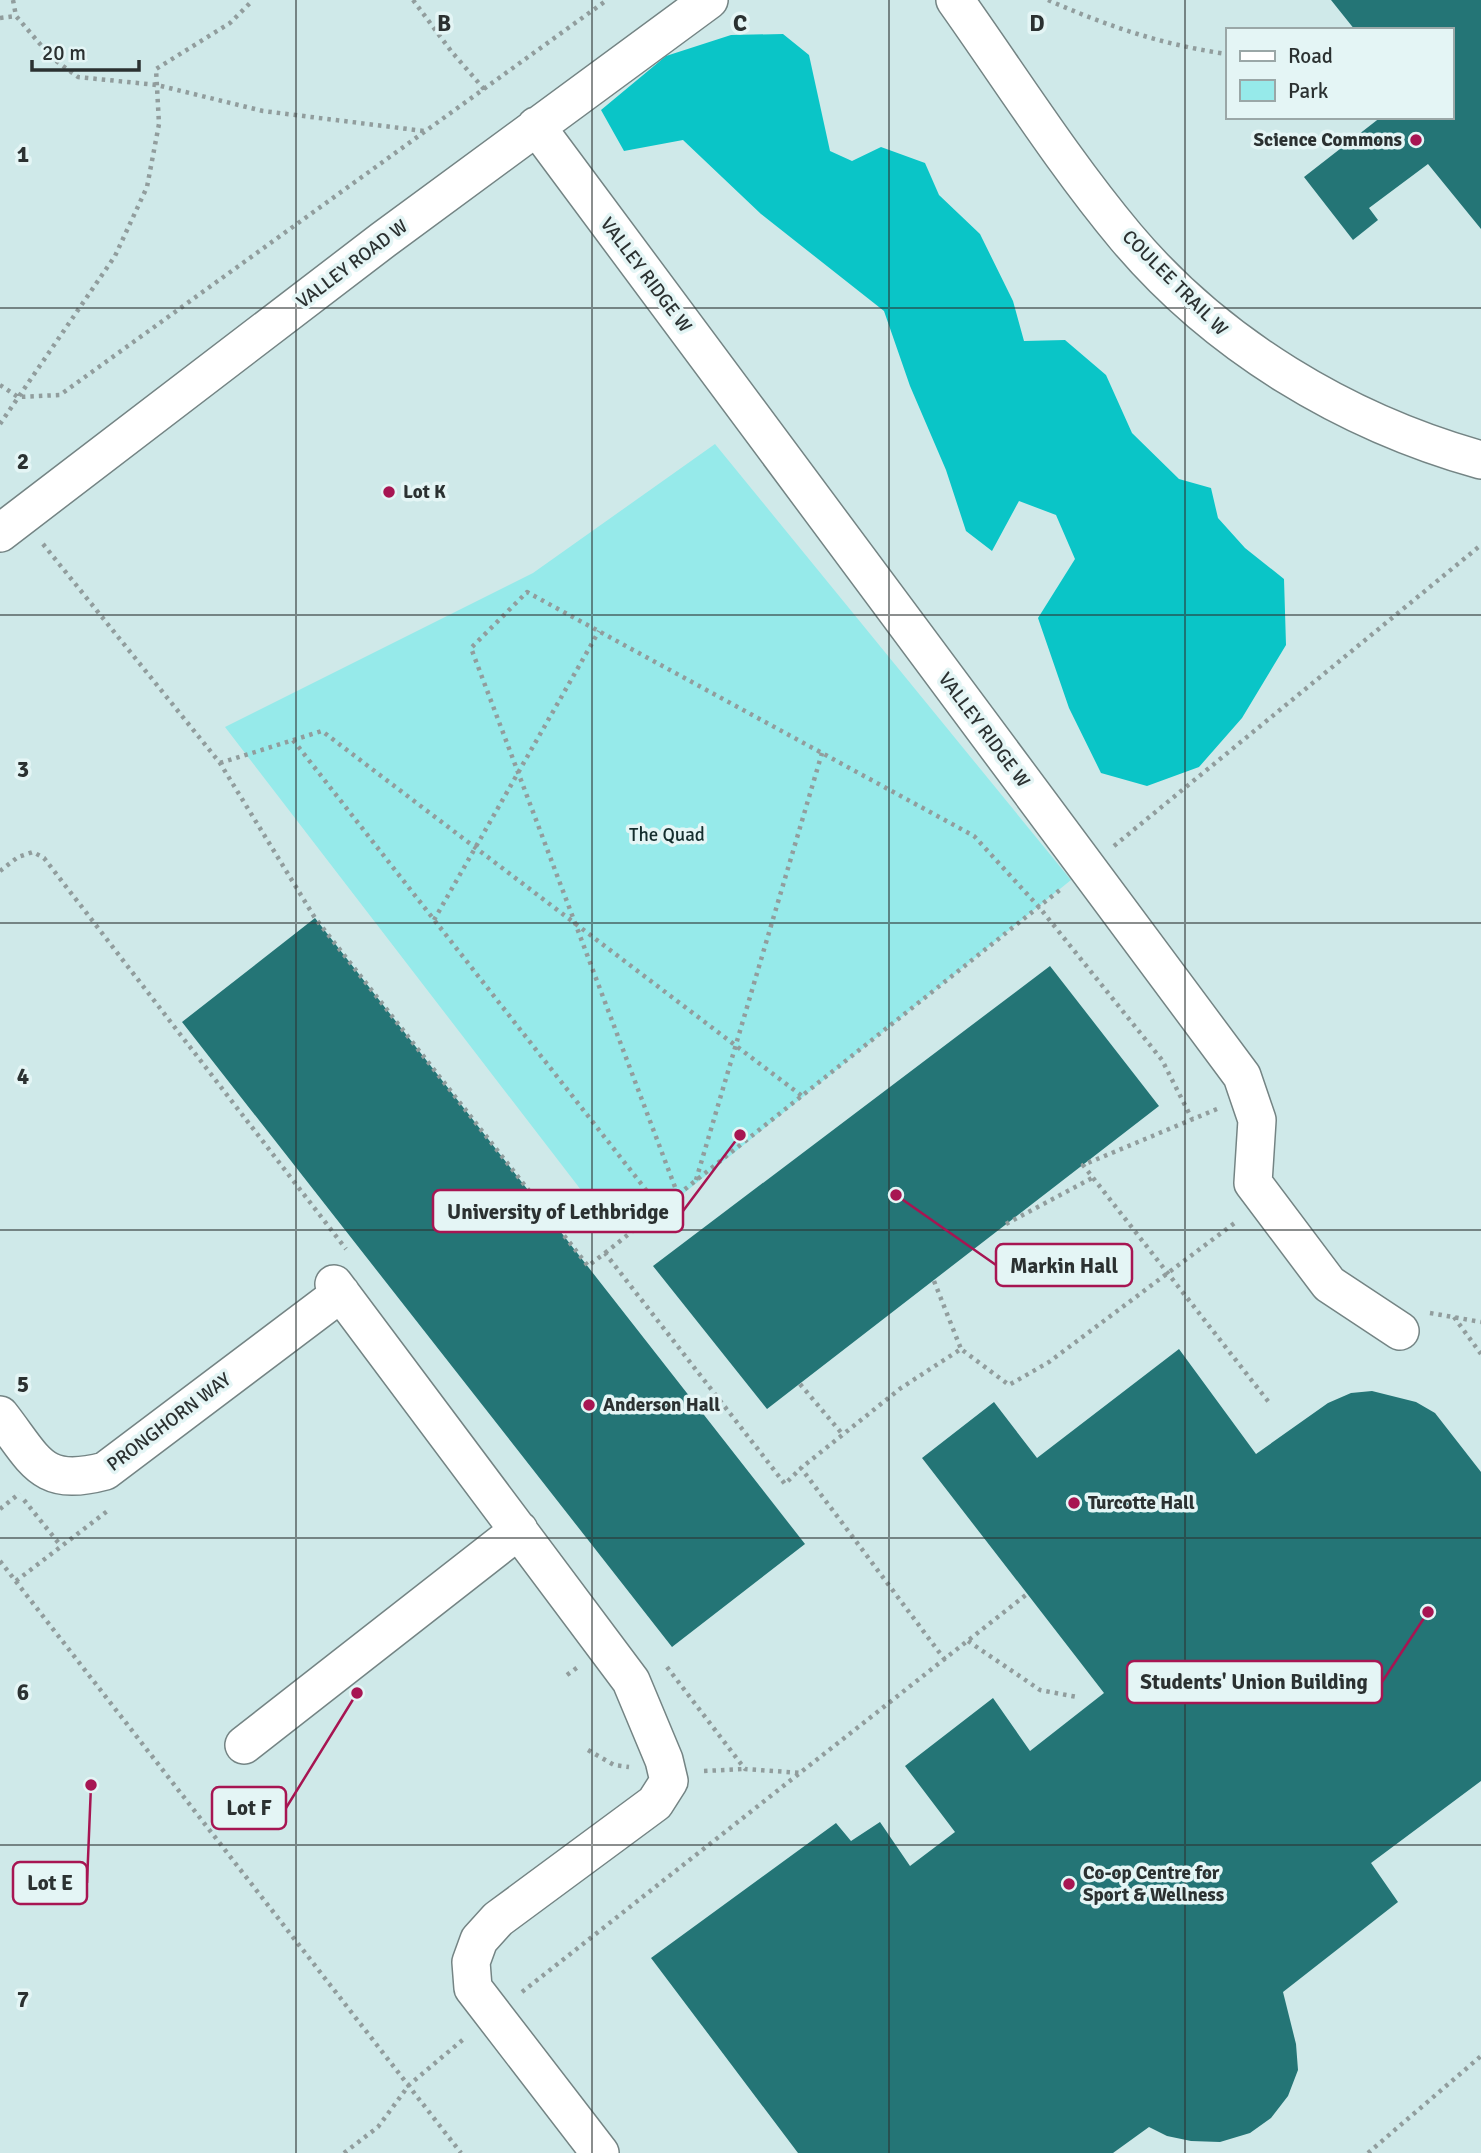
<svg xmlns="http://www.w3.org/2000/svg" width="1481" height="2153" font-family="Signika,sans-serif">
<style>
.built{fill:#cfe9e9;fill-rule:evenodd}
.green{fill:#96eaea}
.forest{fill:#0ac5c7}
.building{fill:#247576}
.lines{fill:none;stroke-linecap:round;stroke-linejoin:round}
.minor-casing{stroke:#748484;stroke-width:40}
.path{stroke:#919d9d;stroke-width:4.5;stroke-dasharray:3.5 5;stroke-linecap:butt}
.minor{stroke:#fff;stroke-width:37}
.grid{fill:none;stroke:#2b3131;stroke-width:2;stroke-opacity:0.55}
.poi-dot{fill:#a71552;stroke:#e4f5f5;stroke-width:2.5}
.labels{text-anchor:middle;dominant-baseline:central;stroke-width:7;stroke-linejoin:round;paint-order:stroke}
.poi-label{font-size:19px;font-weight:bold;fill:#2b3131;stroke:#e4f5f5;text-anchor:start}
.street-label{font-size:19px;fill:#2b3131;stroke:#e4f5f5}
.park-label{font-size:19px;fill:#152e2e;stroke:#e4f5f5}
.grid-label{font-size:23px;text-anchor:middle;font-weight:bold;fill:#2b3131;stroke:#e4f5f5;stroke-width:7;stroke-linejoin:round;paint-order:stroke}
.leader{fill:none;stroke:#a71552;stroke-width:2.5}
.callout-dot{fill:#a71552;stroke:#e4f5f5;stroke-width:2.5}
.callout{fill:#e4f5f5;stroke:#a71552;stroke-width:2.5}
.callout-label{font-size:21px;text-anchor:middle;font-weight:bold;fill:#2b3131}
</style>
<rect width="100%" height="100%" fill="#e4f5f5"/>
<!-- built -->
<path class="built" d="M0 0H1481V2153H0ZM1227 30H1451V117H1227Z"/>
<!-- green -->
<path class="green" d="M715 444 1071 880 657 1215 611 1229 225 727 533 573Z"/>
<!-- forest -->
<path class="forest" d="M783 34 809 55 830 151 852 161 881 147 925 163 939 195 980 234 1013 301 1024 341 1065 340 1106 375 1132 433 1179 479 1211 488 1218 518 1245 548 1284 579 1286 645 1242 718 1199 767 1147 786 1101 773 1069 708 1038 618 1075 559 1056 515 1019 501 992 551 966 531 946 470 910 386 884 311 761 214 683 140 624 151 601 110 666 56 731 35Z"/>
<!-- building -->
<path class="building" d="M1331 0H1481V229L1428 164 1369 208 1378 220 1353 240 1304 177 1381 117H1451V30H1355Z
M315 918 805 1544 672 1647 182 1022Z
M1050 966 1159 1106 767 1409 653 1266Z
M1179 1349 1256 1454 1328 1403 1351 1393 1372 1391 1416 1402 1435 1413 1481 1472V1781L1371 1863 1398 1902 1283 1992 1296 2044 1298 2070 1288 2096 1271 2118 1250 2133 1220 2142 1191 2141 1167 2136 1149 2127 1113 2153H798L651 1958 836 1823 851 1841 880 1822 910 1866 955 1832 905 1766 993 1698 1030 1751 1104 1693 922 1458 994 1402 1037 1458Z"/>
<g class="lines">
<!-- minor casing -->
<g class="minor-casing">
<path id="minor" d="M955 0C1011 79 1064 163 1126 237 1217 345 1345 422 1481 460
M536 126 1242 1076 1257 1120 1253 1183 1329 1284 1400 1331
M0 533 383 240 709 0
M334 1284 631 1681 664 1760 669 1781 655 1803 498 1919 479 1940 471 1962 473 1988 600 2153
M0 1415C36 1461 41 1488 105 1471L341 1293
M244 1745 519 1530"/>
</g>
<!-- path -->
<path class="path" d="M13 0 16 16
M413 0 451 51 484 89
M1048 0C1107 26 1163 45 1227 54
M0 18 16 16 52 58 78 77 157 85 263 111 424 131
M0 385 18 397 60 395 607 0
M0 424 115 256 147 187 159 124 156 69 230 23 253 0
M43 544 220 763 315 918 588 1266 605 1253 785 1484 801 1468
M293 740 661 1209
M220 763 322 731 802 1096
M1114 846 1481 545
M0 871 18 857 33 852 44 858 346 1249
M434 920 599 631
M1217 1109 1083 1165 1271 1405
M696 1180 822 753
M678 1195 471 648 527 592 974 836 1039 907 1162 1060 1192 1119
M1006 1224 1092 1178
M605 1253 1061 889
M934 1281 961 1349
M1430 1313 1481 1322
M1454 1317 1481 1354
M800 1384 844 1436
M24 1500 61 1546
M0 1509 20 1493
M0 1561 461 2153
M16 1581 110 1509
M968 1641 1040 1690 1077 1697
M945 1660 801 1468 901 1388 961 1349 1009 1385 1049 1362 1236 1222
M667 1667 745 1769 801 1773
M567 1675 578 1667
M588 1750 614 1765 629 1767
M704 1771 744 1769
M522 1992 1027 1594
M344 2153 378 2127 409 2085 466 2037
M1368 2153 1481 2056"/>
<!-- minor -->
<use href="#minor" class="minor"/>
</g>
<!-- grid -->
<path class="grid" d="M296 0V2153M592 0V2153M889 0V2153M1185 0V2153M0 308H1481M0 615H1481M0 923H1481M0 1230H1481M0 1538H1481M0 1845H1481"/>
<!-- markers -->
<g class="poi-dot">
<circle cx="1416" cy="140" r="7"/>
<circle cx="389" cy="492" r="7"/>
<circle cx="589" cy="1405" r="7"/>
<circle cx="1074" cy="1503" r="7"/>
<circle cx="1069" cy="1884" r="7"/>
</g>
<g class="labels">
<!-- poi labels -->
<g class="poi-label">
<text x="1402" y="140" text-anchor="end">Science Commons</text>
<text x="403" y="492">Lot K</text>
<text x="603" y="1405">Anderson Hall</text>
<text x="1088" y="1503">Turcotte Hall</text>
<text x="1083" y="1873">Co-op Centre for<tspan x="1083" dy="22">Sport &amp; Wellness</tspan></text>
</g>
<!-- street labels -->
<g class="street-label">
<text transform="translate(352 264) rotate(-37)">VALLEY ROAD W</text>
<text transform="translate(646 275) rotate(53)">VALLEY RIDGE W</text>
<text transform="translate(1175 283) rotate(45)">COULEE TRAIL W</text>
<text transform="translate(984 730) rotate(53)">VALLEY RIDGE W</text>
<text transform="translate(169 1422) rotate(-37)">PRONGHORN WAY</text>
</g>
<!-- park labels -->
<g class="park-label">
<text x="667" y="835">The Quad</text>
</g>
</g>
<g class="grid-label">
<text x="444" y="31">B</text>
<text x="740" y="31">C</text>
<text x="1037" y="31">D</text>
<text x="23" y="162">1</text>
<text x="23" y="469">2</text>
<text x="23" y="777">3</text>
<text x="23" y="1084">4</text>
<text x="23" y="1392">5</text>
<text x="23" y="1700">6</text>
<text x="23" y="2007">7</text>
</g>
<!-- callouts -->
<path class="leader" d="M740 1135L683 1211M896 1195L996 1265M1428 1612L1382 1682M357 1693L286 1808M91 1785L87 1883"/>
<g class="callout-dot">
<circle cx="740" cy="1135" r="7"/>
<circle cx="896" cy="1195" r="7"/>
<circle cx="1428" cy="1612" r="7"/>
<circle cx="357" cy="1693" r="7"/>
<circle cx="91" cy="1785" r="7"/>
</g>
<g class="callout">
<rect x="433" y="1190" width="250" height="42" rx="7"/>
<rect x="996" y="1244" width="136" height="42" rx="7"/>
<rect x="1127" y="1661" width="255" height="42" rx="7"/>
<rect x="212" y="1787" width="74" height="42" rx="7"/>
<rect x="13" y="1862" width="74" height="42" rx="7"/>
</g>
<g class="callout-label">
<text x="558" y="1219">University of Lethbridge</text>
<text x="1064" y="1273">Markin Hall</text>
<text x="1254" y="1689">Students' Union Building</text>
<text x="249" y="1815">Lot F</text>
<text x="50" y="1890">Lot E</text>
</g>
<!-- legend -->
<rect x="1226" y="28" width="228" height="91" fill="#e4f5f5" stroke="#9aa7a7" stroke-width="2"/>
<rect x="1240" y="51" width="35" height="10" fill="#ffffff" stroke="#9aa7a7" stroke-width="2"/>
<text x="1288" y="63" font-size="21" fill="#2b3131">Road</text>
<rect x="1240" y="80" width="35" height="21" fill="#96eaea" stroke="#9aa7a7" stroke-width="2"/>
<text x="1288" y="98" font-size="21" fill="#2b3131">Park</text>
<!-- scale -->
<path d="M32 60v10h107v-10" fill="none" stroke="#2b3131" stroke-width="3.5"/>
<text x="42" y="60" font-size="21" fill="#2b3131" stroke="#e4f5f5" stroke-width="5" paint-order="stroke">20 m</text>
</svg>
